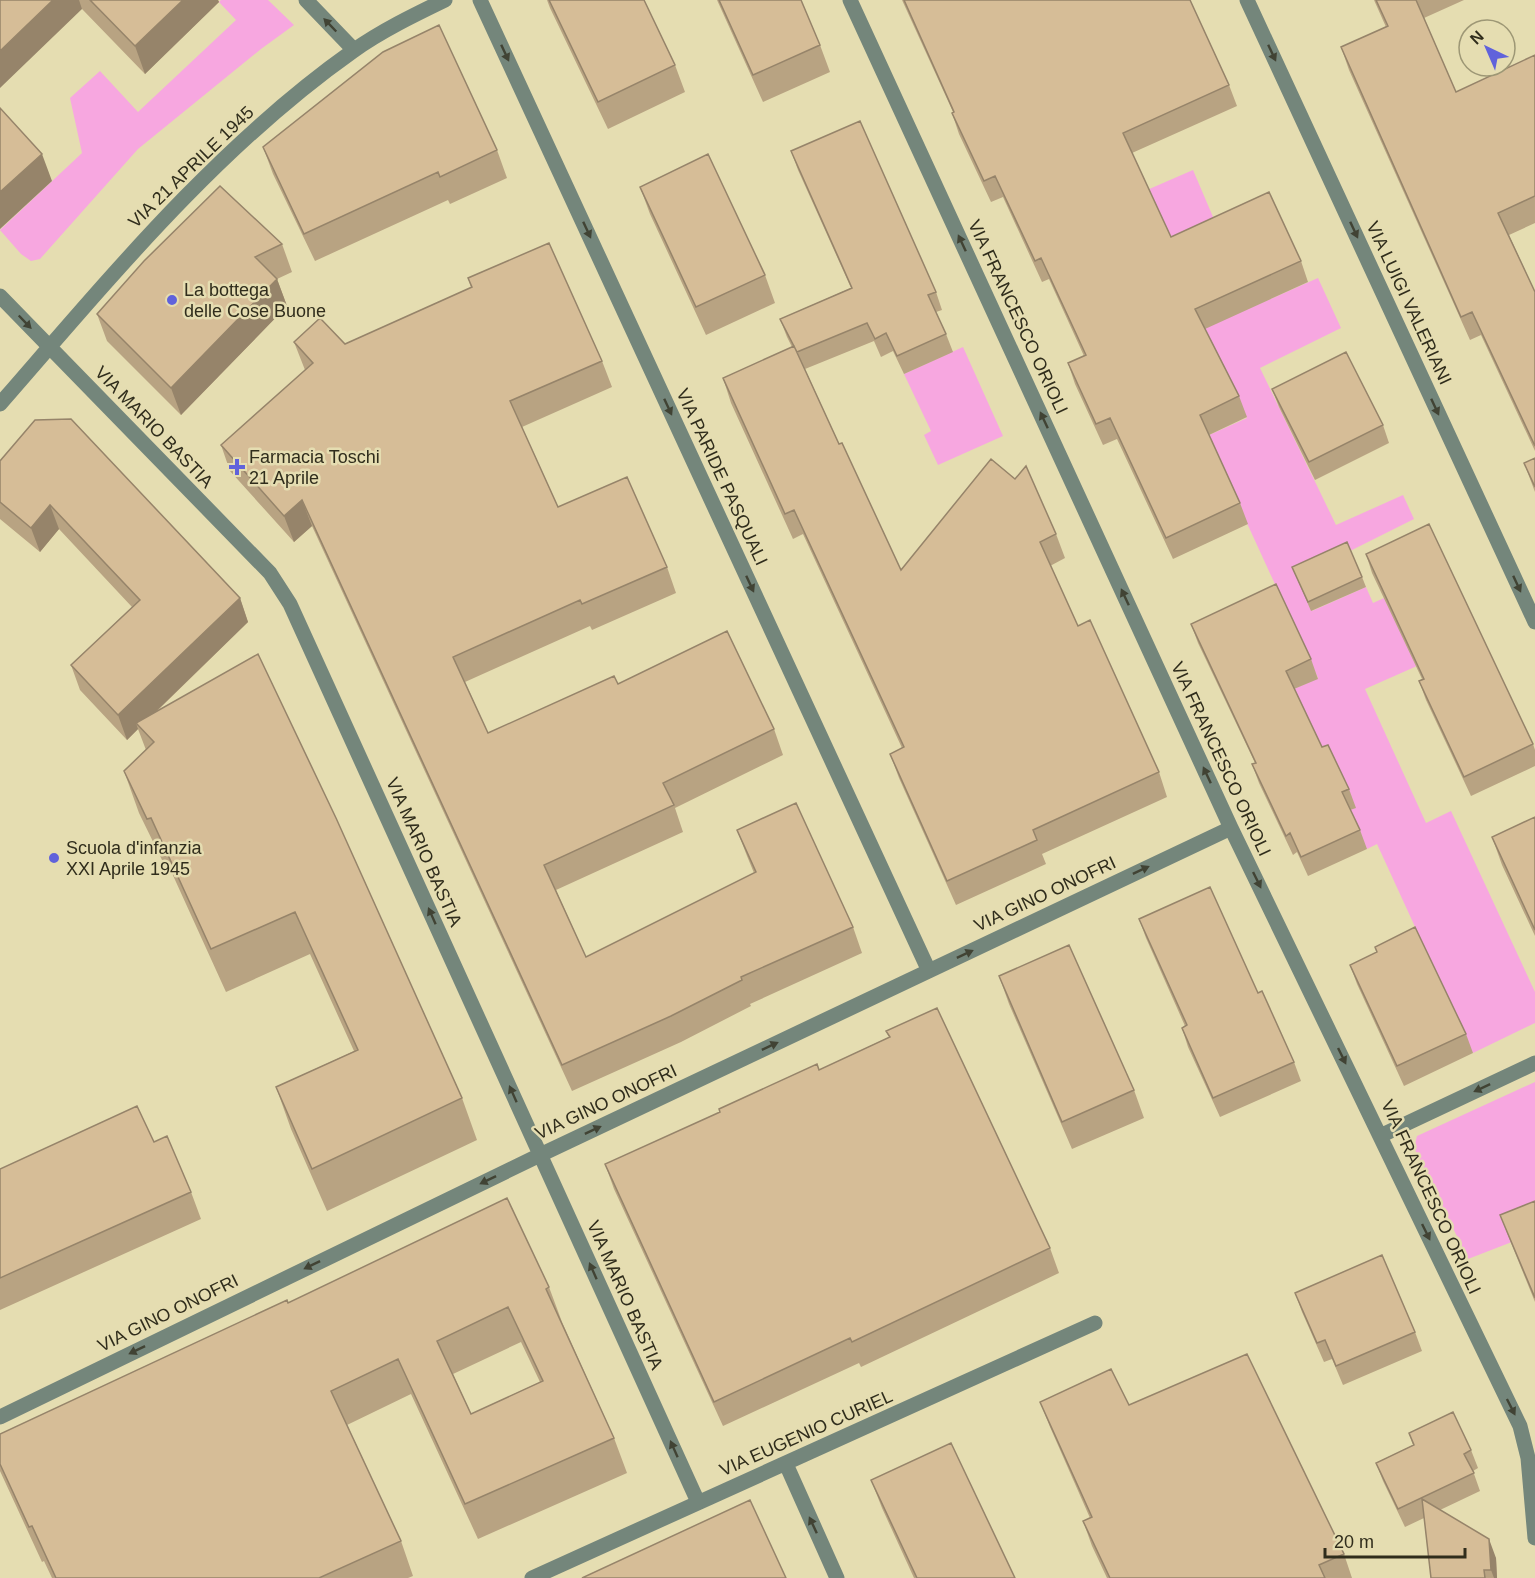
<svg xmlns="http://www.w3.org/2000/svg" width="1535" height="1578" font-family="Arial,sans-serif">
<style>
.green{fill:#f7a7e0}
.lines{fill:none;stroke-linecap:round;stroke-linejoin:round}
.minor{stroke:#74867b;stroke-width:15}
.wall{fill:#b8a382;fill-rule:evenodd}
.shaded-wall{fill:#96846a}
.building{fill:#d6bd97;stroke:#96846a;stroke-width:1.5;fill-rule:evenodd}
.oneway{fill:#414334}
.poi-dot{fill:#6062db;stroke:#e5ddb1;stroke-width:2}
.labels{text-anchor:middle;dominant-baseline:central;stroke-width:5;stroke-linejoin:round;paint-order:stroke}
.street-label{font-size:18px;fill:#302d1c;stroke:#e5ddb1}
.poi-label{font-size:18px;fill:#302d1c;stroke:#e5ddb1;text-anchor:start}
</style>
<rect width="100%" height="100%" fill="#e5ddb1"/>
<!-- green -->
<path class="green" d="M221 0H268L294 25 261 49 138 149 40 259 31 261 21 254 0 230 82 153 70 98 100 71 138 112 236 20 219 2Z
M1193 170 1222 238 1232 316 1318 278 1341 328 1260 368 1336 525 1403 495 1414 519 1350 551 1312 611 1366 587 1373 603 1384 598 1417 666 1365 689 1426 823 1451 811 1535 992V1023L1473 1053 1377 844 1367 849 1294 689 1318 678 1207 436 1247 418 1154 304 1147 190Z
M963 347 1003 436 938 465 924 435 931 431 904 374Z
M1535 1082V1233L1468 1259 1414 1148 1417 1136Z"/>
<g class="lines">
<!-- minor -->
<path class="minor" d="M306 0 354 50
M480 0 929 971
M850 0 1231 828 1520 1426 1528 1458 1535 1538
M1247 0 1535 622
M0 296 270 573 290 604 698 1502
M0 404C109 279 217 147 353 51 381 31 414 15 445 0
M1380 1136 1535 1063
M0 1417 540 1155 1231 828
M786 1464 837 1578
M532 1578 1095 1323"/>
</g>
<!-- wall -->
<path class="wall" d="M0 0H218L219 2 145 74 82 9Z
M547 0H644L675 65 685 92 608 129 550 8Z
M717 0H801L820 45 830 72 763 102Z
M902 0H1190L1229 85 1237 106 1132 153 1171 237 1301 261 1308 282 1205 329 1239 396 1247 417 1209 435 1240 503 1248 524 1173 559 1117 439 1103 445 1075 384 1068 363 1084 356 1049 279 1042 282 1003 197 991 202 959 134 952 113 953 112Z
M1374 0H1464L1424 18 1456 92 1535 55V223L1509 235 1535 292V451L1481 335 1470 340 1349 70 1341 47 1386 27Z
M263 147 497 150 507 178 450 204 448 200 315 261 273 174Z
M791 151 936 292 942 310 936 312 946 334 953 352 904 374 893 351 881 357 874 341 805 369 839 444 901 570 1056 534 1065 558 1050 566 1078 626 1159 772 1167 797 1042 854 1046 864 956 905 899 778 890 754 902 748 803 534 793 539 731 403 723 378 792 347 787 337 780 319 851 288 798 170Z
M640 187 765 275 775 303 706 335 650 214Z
M282 244 292 272 277 279 287 306 181 415 107 341 97 314Z
M468 278 602 361 612 387 522 427 558 507 667 567 676 593 592 630 590 626 465 682 488 733 618 684 774 729 783 755 675 808 683 832 556 890 586 957 754 873 747 856 737 830 853 927 862 953 750 1004 751 1006 681 1042 572 1091 312 526 294 542 230 471 221 445 305 370 294 342 345 344 471 288Z
M1272 389 1383 425 1389 443 1315 480 1279 407Z
M1535 458V492L1524 463Z
M0 461 240 598 248 622 157 711 462 1098 477 1140 327 1211 291 1129 276 1087 354 1051 310 954 226 992 166 860 163 862 139 813 124 771 146 750 138 729 127 740 80 690 71 665 132 607 59 529 40 552 0 519Z
M1366 554 1533 744 1535 750V766L1471 796 1426 700 1419 681 1422 679 1372 573Z
M1292 567 1362 577 1366 587 1311 611Z
M1191 624 1311 659 1318 679 1294 689 1322 747 1349 789 1356 808 1350 810 1360 830 1367 849 1308 876 1297 852 1293 855 1259 783 1252 764 1255 763 1198 643Z
M1535 817V936L1502 865 1492 837Z
M1139 919 1258 993 1294 1062 1301 1081 1220 1117 1188 1047 1182 1028 1185 1026 1146 938Z
M1375 947 1466 1034 1473 1053 1404 1086 1357 984 1350 965 1377 952Z
M999 976 1134 1090 1144 1118 1072 1149 1009 1004Z
M886 1031 1050 1248 1059 1273 861 1367 859 1363 723 1426 614 1189 605 1164 819 1070 889 1037Z
M154 1142 191 1192 201 1219 0 1310V1169Z
M1535 1201V1302L1511 1243 1500 1215Z
M549 1287 562 1322 614 1438 627 1473 478 1539 411 1394 347 1425 401 1541 413 1576 408 1578H52L44 1561 42 1562 0 1471V1434L288 1303ZM521 1342 540 1382 471 1414 453 1374Z
M1295 1293 1415 1332 1422 1351 1343 1385 1332 1359 1324 1362 1302 1312Z
M1040 1402 1129 1405 1344 1554 1352 1578H1107L1092 1546 1083 1521 1090 1518 1050 1427Z
M1409 1433 1471 1450 1478 1468 1473 1471 1480 1491 1440 1510 1496 1558 1497 1578H1431L1424 1518 1405 1527 1383 1481 1376 1463 1413 1445Z
M871 1480 1015 1578H914L882 1508Z"/>
<!-- shaded-wall -->
<path class="shaded-wall" d="M53 0H79L82 9 0 88V51Z
M183 0H218L219 2 145 74 135 46Z
M42 154 52 181 0 229V192Z
M277 279 287 306 181 415 171 388Z
M302 500 312 526 294 542 284 516Z
M50 505 59 529 40 552 31 528Z
M240 598 248 622 140 727 136 723 138 729 127 740 118 715Z
M1489 1539 1496 1558 1497 1578H1494L1491 1570Z"/>
<!-- building -->
<path class="building" d="M0 0H53L0 51Z
M90 0H183L135 46Z
M549 0H644L675 65 598 102Z
M719 0H801L820 45 753 75Z
M904 0H1190L1229 85 1123 133 1171 237 1269 192 1301 261 1195 309 1239 396 1200 415 1240 503 1166 538 1110 418 1096 424 1068 363 1086 355 1041 258 1035 261 995 176 984 181 952 113 954 112Z
M1376 0H1416L1456 92 1535 55V196L1498 213 1535 292V446L1472 312 1461 317 1341 47 1388 26Z
M439 25 497 150 440 177 438 172 304 234 263 147 383 52Z
M0 108 42 154 0 192Z
M860 121 936 292 928 295 946 334 897 356 886 333 875 339 867 323 797 352 780 319 852 288 791 151Z
M708 154 765 275 696 307 640 187Z
M220 186 282 244 255 257 277 279 171 388 97 314 144 261Z
M549 243 602 361 510 401 558 507 627 477 667 567 582 604 580 600 453 657 488 733 614 676 618 684 727 631 774 729 663 783 674 805 544 865 586 957 756 872 737 830 796 803 853 927 741 977 742 980 671 1016 562 1065 302 500 284 516 221 445 313 363 294 342 320 318 345 344 472 287 468 278Z
M794 346 839 444 842 443 901 570 991 459 1015 479 1026 466 1056 534 1040 542 1078 626 1090 620 1159 772 1033 830 1037 840 947 881 890 754 904 747 794 510 785 514 723 378Z
M1346 352 1383 425 1309 462 1272 389Z
M71 419 240 598 118 715 71 665 140 600 50 505 31 528 0 502V461L35 420Z
M1535 458V487L1524 463Z
M1429 524 1533 744 1464 777 1419 681 1424 679 1366 554Z
M1347 542 1362 577 1308 602 1292 567Z
M1276 584 1311 659 1286 671 1322 747 1328 745 1349 789 1342 792 1360 830 1301 857 1290 833 1286 836 1252 764 1256 763 1191 624Z
M258 654 336 818 462 1098 312 1169 276 1087 358 1050 295 912 211 949 151 818 147 819 124 771 154 742 136 723Z
M1535 817V930L1492 837Z
M1210 887 1258 993 1262 991 1294 1062 1213 1098 1182 1028 1187 1025 1139 919Z
M1415 927 1466 1034 1397 1066 1350 965 1377 952 1375 947Z
M1069 945 1134 1090 1062 1122 999 976Z
M937 1008 1050 1248 852 1342 850 1338 714 1402 605 1164 720 1112 719 1109 817 1064 819 1070 890 1037 886 1031Z
M137 1106 154 1142 167 1136 191 1192 0 1278V1169Z
M507 1198 549 1287 546 1289 614 1438 465 1504 398 1359 331 1391 401 1541 319 1578H56L32 1526 29 1527 0 1464V1434L287 1300 288 1303ZM508 1307 543 1381 471 1414 437 1341Z
M1535 1201V1298L1500 1215Z
M1382 1255 1415 1332 1336 1366 1325 1340 1317 1343 1295 1293Z
M1247 1354 1344 1554 1319 1565 1325 1578H1110L1083 1521 1092 1517 1040 1402 1111 1369 1129 1405Z
M1453 1412 1471 1450 1464 1454 1474 1473 1398 1509 1376 1463 1414 1445 1409 1433Z
M951 1443 1015 1578H917L871 1480Z
M1422 1499 1489 1539 1491 1570H1484L1485 1578H1431Z
M750 1500 786 1578H582Z"/>
<!-- one-way arrows -->
<defs><path id="oneway-solid" d="M-6-.8H1V-3.2L6.5 0L1 3.2V.8H-6Z" transform="scale(1.5)"/></defs>
<g class="oneway">
<use href="#oneway-solid" transform="translate(330 25) rotate(-134)"/>
<use href="#oneway-solid" transform="translate(505 53) rotate(65)"/>
<use href="#oneway-solid" transform="translate(1272 53) rotate(65)"/>
<use href="#oneway-solid" transform="translate(587 230) rotate(65)"/>
<use href="#oneway-solid" transform="translate(1354 230) rotate(65)"/>
<use href="#oneway-solid" transform="translate(962 243) rotate(-115)"/>
<use href="#oneway-solid" transform="translate(25 322) rotate(46)"/>
<use href="#oneway-solid" transform="translate(668 407) rotate(65)"/>
<use href="#oneway-solid" transform="translate(1435 407) rotate(65)"/>
<use href="#oneway-solid" transform="translate(1044 420) rotate(-115)"/>
<use href="#oneway-solid" transform="translate(750 584) rotate(65)"/>
<use href="#oneway-solid" transform="translate(1517 584) rotate(65)"/>
<use href="#oneway-solid" transform="translate(1125 597) rotate(-115)"/>
<use href="#oneway-solid" transform="translate(1207 775) rotate(-115)"/>
<use href="#oneway-solid" transform="translate(1141 870) rotate(-25)"/>
<use href="#oneway-solid" transform="translate(1257 880) rotate(64)"/>
<use href="#oneway-solid" transform="translate(432 916) rotate(-114)"/>
<use href="#oneway-solid" transform="translate(965 954) rotate(-25)"/>
<use href="#oneway-solid" transform="translate(770 1046) rotate(-25)"/>
<use href="#oneway-solid" transform="translate(1342 1056) rotate(64)"/>
<use href="#oneway-solid" transform="translate(1482 1088) rotate(155)"/>
<use href="#oneway-solid" transform="translate(513 1094) rotate(-114)"/>
<use href="#oneway-solid" transform="translate(593 1130) rotate(-25)"/>
<use href="#oneway-solid" transform="translate(488 1180) rotate(154)"/>
<use href="#oneway-solid" transform="translate(1426 1232) rotate(64)"/>
<use href="#oneway-solid" transform="translate(312 1265) rotate(154)"/>
<use href="#oneway-solid" transform="translate(593 1271) rotate(-114)"/>
<use href="#oneway-solid" transform="translate(137 1350) rotate(154)"/>
<use href="#oneway-solid" transform="translate(1511 1407) rotate(63)"/>
<use href="#oneway-solid" transform="translate(674 1449) rotate(-114)"/>
<use href="#oneway-solid" transform="translate(813 1525) rotate(-115)"/>
</g>
<!-- markers -->
<g class="poi-dot">
<circle cx="172" cy="300" r="6"/>
<path d="M234 458h6v6h6v6h-6v6h-6v-6h-6v-6h6z"/>
<circle cx="54" cy="858" r="6"/>
</g>
<g class="labels">
<!-- street labels -->
<g class="street-label">
<text transform="translate(191 167) rotate(-44)">VIA 21 APRILE 1945</text>
<text transform="translate(1409 303) rotate(65)">VIA LUIGI VALERIANI</text>
<text transform="translate(1018 317) rotate(65)">VIA FRANCESCO ORIOLI</text>
<text transform="translate(154 427) rotate(46)">VIA MARIO BASTIA</text>
<text transform="translate(722 477) rotate(65)">VIA PARIDE PASQUALI</text>
<text transform="translate(1221 759) rotate(65)">VIA FRANCESCO ORIOLI</text>
<text transform="translate(424 852) rotate(66)">VIA MARIO BASTIA</text>
<text transform="translate(1045 894) rotate(-25)">VIA GINO ONOFRI</text>
<text transform="translate(606 1102) rotate(-25)">VIA GINO ONOFRI</text>
<text transform="translate(1431 1197) rotate(65)">VIA FRANCESCO ORIOLI</text>
<text transform="translate(625 1295) rotate(66)">VIA MARIO BASTIA</text>
<text transform="translate(168 1313) rotate(-26)">VIA GINO ONOFRI</text>
<text transform="translate(806 1433) rotate(-24)">VIA EUGENIO CURIEL</text>
</g>
<!-- poi labels -->
<g class="poi-label">
<text x="184" y="290">La bottega<tspan x="184" dy="21">delle Cose Buone</tspan></text>
<text x="249" y="457">Farmacia Toschi<tspan x="249" dy="21">21 Aprile</tspan></text>
<text x="66" y="848">Scuola d'infanzia<tspan x="66" dy="21">XXI Aprile 1945</tspan></text>
</g>
</g>
<!-- north arrow -->
<g transform="translate(1487 48) rotate(316)"><circle r="28" fill="#e5ddb1" stroke="#9d9775" stroke-width="1.5"/>
<path d="M0-4.5L10 22L0 15L-10 22Z" fill="#6062db"/>
<text y="-9" font-size="16" font-weight="bold" text-anchor="middle" fill="#302d1c">N</text>
</g>
<!-- scale -->
<path d="M1325 1548v9h140v-9" fill="none" stroke="#302d1c" stroke-width="3"/>
<text x="1334" y="1548" font-size="18" fill="#302d1c" stroke="#e5ddb1" stroke-width="4.5" paint-order="stroke">20 m</text>
</svg>
